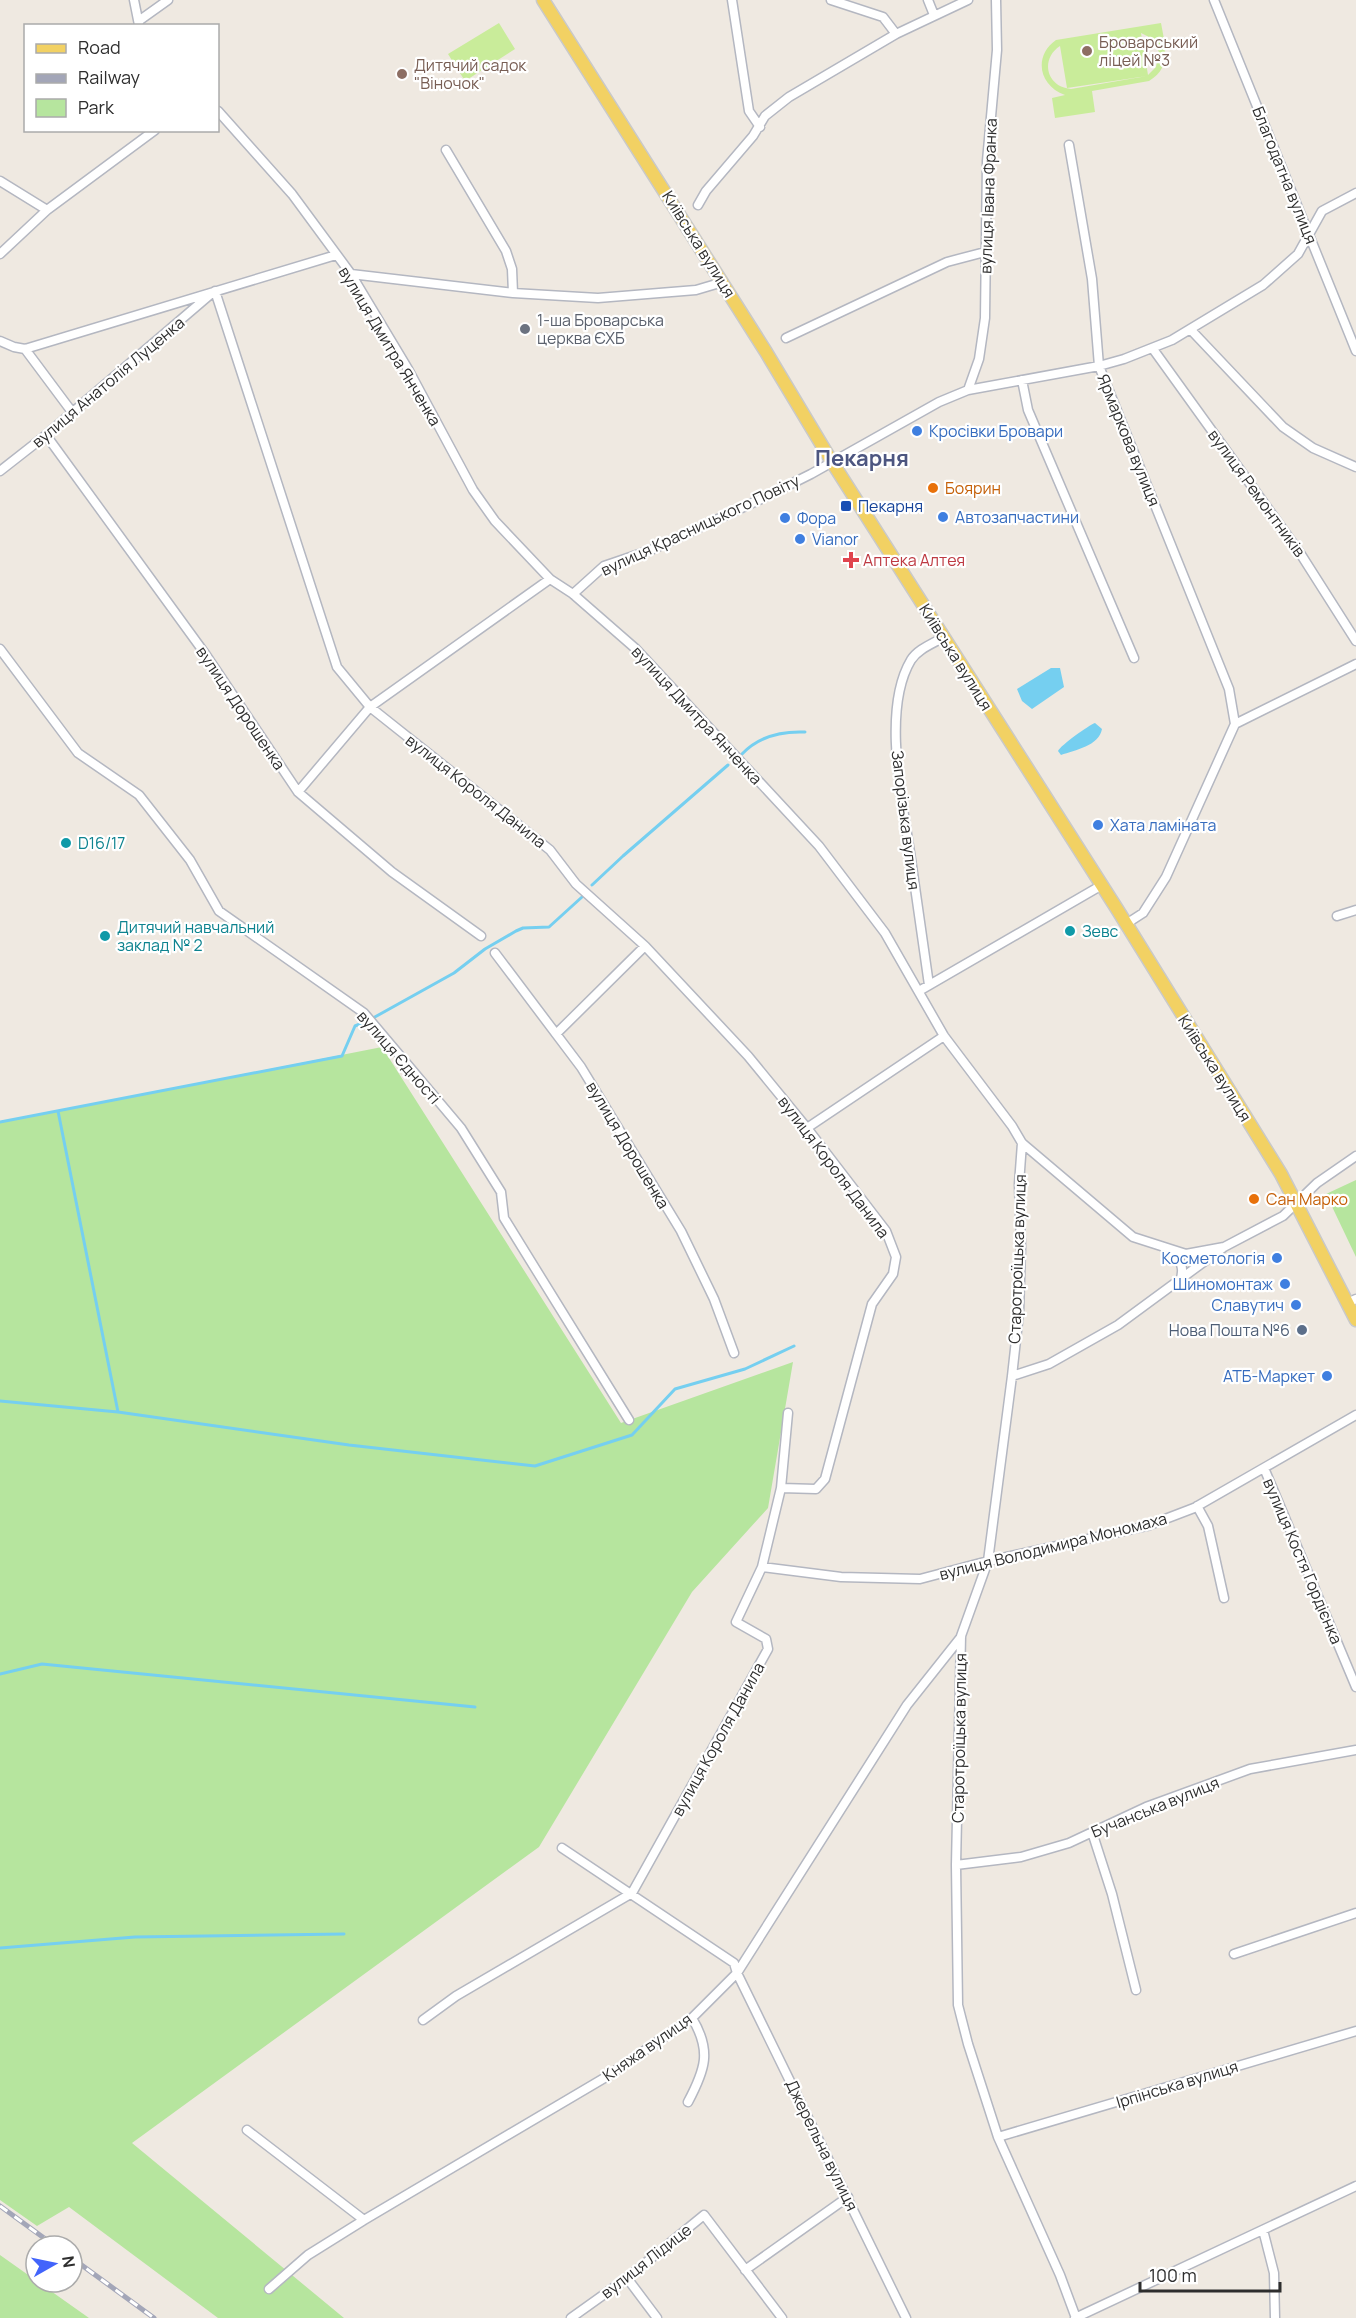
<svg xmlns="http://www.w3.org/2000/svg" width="1356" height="2318" font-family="Manrope,sans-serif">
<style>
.green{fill:#b6e59e}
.pitch{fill:#c9ec9a;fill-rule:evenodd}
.water{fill:#75cff0}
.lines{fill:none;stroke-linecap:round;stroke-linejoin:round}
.stream{stroke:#75cff0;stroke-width:3}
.minor-casing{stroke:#b4b7c1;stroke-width:11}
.primary-casing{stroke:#c9c9c9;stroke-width:15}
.minor{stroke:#fff;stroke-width:8}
.primary{stroke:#f2d163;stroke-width:12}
.rail-casing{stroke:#a3a6b8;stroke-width:5}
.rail{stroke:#fff;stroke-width:3;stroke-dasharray:9;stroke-linecap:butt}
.education-dot{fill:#8d6e63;stroke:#fff;stroke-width:2}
.worship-dot{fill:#6b7280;stroke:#fff;stroke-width:2}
.shop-dot{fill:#3f7fe0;stroke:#fff;stroke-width:2}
.food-dot{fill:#e8710a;stroke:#fff;stroke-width:2}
.transit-dot{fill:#1a4fb4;stroke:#fff;stroke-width:2}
.health-dot{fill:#e0444e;stroke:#fff;stroke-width:2}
.culture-dot{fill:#0f9aa8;stroke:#fff;stroke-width:2}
.service-dot{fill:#5c6f8a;stroke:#fff;stroke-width:2}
.labels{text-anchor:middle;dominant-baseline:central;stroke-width:4.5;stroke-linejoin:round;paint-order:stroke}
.education-label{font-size:16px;fill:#785e54;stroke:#fff;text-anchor:start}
.street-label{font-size:16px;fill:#2e2e2e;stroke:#fff}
.worship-label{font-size:16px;fill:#5b616d;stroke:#fff;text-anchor:start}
.shop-label{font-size:16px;fill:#366cbe;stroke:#fff;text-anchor:start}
.food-label{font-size:16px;fill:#c56008;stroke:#fff;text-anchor:start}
.transit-label{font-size:16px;fill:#164399;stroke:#fff;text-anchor:start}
.health-label{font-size:16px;fill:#be3a42;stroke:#fff;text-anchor:start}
.culture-label{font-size:16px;fill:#0d838f;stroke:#fff;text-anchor:start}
.service-label{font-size:16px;fill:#4e5e75;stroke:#fff;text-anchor:end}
.district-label{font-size:22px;font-weight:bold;fill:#4d5680;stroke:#fff}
</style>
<rect width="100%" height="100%" fill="#efe9e1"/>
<!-- green -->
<path class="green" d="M382 1047 621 1423 793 1362 768 1508 692 1592 539 1847 132 2143 344 2318H218L69 2207 37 2226 0 2200V1122Z
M1356 1180V1257L1326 1194Z
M0 2255 89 2318H0Z"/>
<!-- pitch -->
<path class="pitch" d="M499 23 515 49 465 81 448 54Z
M1161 23C1165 45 1172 68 1149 81L1092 91 1095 112 1055 118 1052 98 1065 95C1039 86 1033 56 1056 40ZM1141 33 1151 38 1159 52 1156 67 1148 75ZM1060 46 1067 88 1147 76 1071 89C1046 87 1040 59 1060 46Z"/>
<!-- water -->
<path class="water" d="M1051 668H1060L1064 687 1032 709 1022 701 1017 689Z
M1095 723 1102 729C1099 746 1075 750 1061 755L1058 751C1061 745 1089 725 1095 723Z"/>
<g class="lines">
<!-- stream -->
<path class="stream" d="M742 754C759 736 782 731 805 732
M592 885 623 856 728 765
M373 1018 454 973 485 949 516 931 523 928 549 927 582 897
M58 1111 118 1412
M0 1122 342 1056 355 1026 367 1021
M0 1401 118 1412 349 1445 535 1466 632 1435 675 1389 745 1369 794 1346
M0 1674 42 1664 475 1707
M0 1948 135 1937 344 1934"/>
<!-- minor casing -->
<g class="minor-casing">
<path id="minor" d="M134 0 139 25
M732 0 749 111 760 127
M831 0 883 17 896 34
M928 0 934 15
M1214 0 1356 351
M140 20 168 0
M218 111 292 194 351 274 408 369 473 490 495 521 550 579 573 594 636 649 819 846 885 933 944 1036 1012 1126 1022 1143 1133 1237 1186 1254 1224 1247
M1069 145 1092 279 1099 366 1229 689 1235 724
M446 150 506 251 512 269 513 293
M0 181 47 210
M698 205 706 191 753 136 765 116 789 97 896 34 968 0
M0 254 47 210 155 130
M351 274 513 293 598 298 696 290 723 282
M215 291 337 667 370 707 550 850 576 884 645 946 748 1056 807 1128 886 1231 896 1257 893 1274 872 1304 825 1479 816 1489 781 1488
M1191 330 1283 427 1313 448 1356 467
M786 338 947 262 985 252
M0 341 14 347 25 349 336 255
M25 349 72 412
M1153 349 1300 553 1356 641
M1022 380 1028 410 1134 658
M968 390 979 359 985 318 987 161 997 50 996 0
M46 435 206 655 298 792 392 872 481 936
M0 471 46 435 212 293
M573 594 604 566 651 550 761 499 811 474 939 402 968 390 1099 366 1124 359 1172 340 1263 285 1298 254 1322 211 1356 193
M0 649 78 753 139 795 190 860 219 911 364 1013 461 1128 501 1192 504 1218 629 1420
M298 792 370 707 550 579
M1337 916 1356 910
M1126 924 1143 913 1166 877 1235 724 1356 664
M495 953 581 1067 681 1231 714 1299 734 1353
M929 985C923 943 917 901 911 859 903 804 881 710 911 660 918 649 932 644 944 637
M919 991 1102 885
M556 1034 645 946
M807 1128 944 1036
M1022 1143 1019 1184 1021 1247 1019 1313 1012 1376 988 1561 961 1636 956 1865 958 2005 968 2044 998 2137 1060 2275 1076 2318
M1171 1251C1181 1261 1185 1268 1180 1281
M1347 1303 1356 1299
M1012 1376 1049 1364 1118 1325 1224 1247 1283 1216 1317 1183 1356 1156
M1264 1468 1356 1687
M1197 1506 1208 1526 1224 1598
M762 1567 841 1577 920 1579 988 1561 1147 1526 1194 1508 1356 1415
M1092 1832 1112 1894 1136 1990
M562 1848 734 1963 737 1973 906 2318
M956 1865 1021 1857 1069 1843 1146 1807 1250 1769 1356 1750
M1234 1954 1356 1913
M423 2020 456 1996 632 1893 768 1649 766 1639 736 1622 762 1567 781 1488 788 1413
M688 2102C705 2070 712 2051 692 2018
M247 2130 364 2220
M998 2137 1356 2031
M1263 2230 1274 2273 1275 2318
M745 2270 848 2197
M627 2278 657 2318
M269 2289 308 2255 364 2220 606 2077 692 2018 737 1973 907 1705 961 1637
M571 2318 627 2278 704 2215 782 2318
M1075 2318 1356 2186"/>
</g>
<!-- primary casing -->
<g class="primary-casing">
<path id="primary" d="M543 0 766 352 832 462 1117 909 1281 1174 1356 1320"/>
</g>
<!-- minor -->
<use href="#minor" class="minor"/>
<!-- primary -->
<use href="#primary" class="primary"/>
<!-- rail casing -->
<g class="rail-casing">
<path id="rail" d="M0 2206 55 2246
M72 2258 154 2318"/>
</g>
<!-- rail -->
<use href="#rail" class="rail"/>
</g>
<!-- markers -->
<g class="education-dot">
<circle cx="1087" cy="51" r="6"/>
<circle cx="402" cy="74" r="6"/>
</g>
<circle class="worship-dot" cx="525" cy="329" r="6"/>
<g class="shop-dot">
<circle cx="917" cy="431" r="6"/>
<circle cx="943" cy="517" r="6"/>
<circle cx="785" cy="518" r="6"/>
<circle cx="800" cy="539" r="6"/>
<circle cx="1098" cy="825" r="6"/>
<circle cx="1277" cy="1258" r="6"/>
<circle cx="1285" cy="1284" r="6"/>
<circle cx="1296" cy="1305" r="6"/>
<circle cx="1327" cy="1376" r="6"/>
</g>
<g class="food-dot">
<circle cx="933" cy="488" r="6"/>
<circle cx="1254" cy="1199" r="6"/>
</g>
<rect class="transit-dot" x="840" y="500" width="12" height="12" rx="3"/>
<path class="health-dot" d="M848 551h6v6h6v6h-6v6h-6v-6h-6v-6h6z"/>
<g class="culture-dot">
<circle cx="66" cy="843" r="6"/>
<circle cx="1070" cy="931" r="6"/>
<circle cx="105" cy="936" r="6"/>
</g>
<circle class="service-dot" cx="1302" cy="1330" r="6"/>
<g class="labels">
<!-- education labels -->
<g class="education-label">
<text x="1099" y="42">Броварський<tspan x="1099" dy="18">ліцей №3</tspan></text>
<text x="414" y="65">Дитячий садок<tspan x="414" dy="18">"Віночок"</tspan></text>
</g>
<!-- street labels -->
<g class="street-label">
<text transform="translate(1285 175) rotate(68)">Благодатна вулиця</text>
<text transform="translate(988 196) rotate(-88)">вулиця Івана Франка</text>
<text transform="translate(699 244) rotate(58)">Київська вулиця</text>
<text transform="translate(390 346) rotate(59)">вулиця Дмитра Янченка</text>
<text transform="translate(108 382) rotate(-40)">вулиця Анатолія Луценка</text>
<text transform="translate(1129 440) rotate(68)">Ярмаркова вулиця</text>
<text transform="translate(1257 493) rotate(54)">вулиця Ремонтників</text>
<text transform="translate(700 525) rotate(-25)">вулиця Красницького Повіту</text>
<text transform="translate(956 657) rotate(58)">Київська вулиця</text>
<text transform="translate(241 708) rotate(56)">вулиця Дорошенка</text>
<text transform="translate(697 715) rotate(47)">вулиця Дмитра Янченка</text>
<text transform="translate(476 791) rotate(38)">вулиця Короля Данила</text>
<text transform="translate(906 820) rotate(83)">Запорізька вулиця</text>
<text transform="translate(399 1057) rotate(49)">вулиця Єдності</text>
<text transform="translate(1215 1068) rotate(58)">Київська вулиця</text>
<text transform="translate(628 1145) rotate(59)">вулиця Дорошенка</text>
<text transform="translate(834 1167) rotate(53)">вулиця Короля Данила</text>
<text transform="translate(1017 1259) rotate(-88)">Старотроїцька вулиця</text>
<text transform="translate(1053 1546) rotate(-14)">вулиця Володимира Мономаха</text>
<text transform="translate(1303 1561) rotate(67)">вулиця Костя Гордієнка</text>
<text transform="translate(959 1738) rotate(-89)">Старотроїцька вулиця</text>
<text transform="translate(718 1739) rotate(-61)">вулиця Короля Данила</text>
<text transform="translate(1155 1807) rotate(-22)">Бучанська вулиця</text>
<text transform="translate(647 2047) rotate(-35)">Княжа вулиця</text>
<text transform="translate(1177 2084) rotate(-17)">Ірпінська вулиця</text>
<text transform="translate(822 2145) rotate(64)">Джерельна вулиця</text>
<text transform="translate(646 2261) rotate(-38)">вулиця Лідице</text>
</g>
<!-- worship labels -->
<g class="worship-label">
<text x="537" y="320">1-ша Броварська<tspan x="537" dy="18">церква ЄХБ</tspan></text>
</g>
<!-- shop labels -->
<g class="shop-label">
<text x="929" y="431">Кросівки Бровари</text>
<text x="955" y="517">Автозапчастини</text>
<text x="797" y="518">Фора</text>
<text x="812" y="539">Vianor</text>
<text x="1110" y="825">Хата ламіната</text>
<text x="1265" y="1258" text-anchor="end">Косметологія</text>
<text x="1273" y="1284" text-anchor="end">Шиномонтаж</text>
<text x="1284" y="1305" text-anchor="end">Славутич</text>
<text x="1315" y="1376" text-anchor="end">АТБ-Маркет</text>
</g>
<!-- food labels -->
<g class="food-label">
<text x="945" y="488">Боярин</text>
<text x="1266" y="1199">Сан Марко</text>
</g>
<!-- transit labels -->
<g class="transit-label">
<text x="858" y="506">Пекарня</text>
</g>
<!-- health labels -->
<g class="health-label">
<text x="863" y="560">Аптека Алтея</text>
</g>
<!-- culture labels -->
<g class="culture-label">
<text x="78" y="843">D16/17</text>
<text x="117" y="927">Дитячий навчальний<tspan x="117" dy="18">заклад № 2</tspan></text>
<text x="1082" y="931">Зевс</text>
</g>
<!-- service labels -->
<g class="service-label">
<text x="1290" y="1330">Нова Пошта №6</text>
</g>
<!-- district labels -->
<g class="district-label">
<text x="862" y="458">Пекарня</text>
</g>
</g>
<!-- legend -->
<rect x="24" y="24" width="195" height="108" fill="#ffffff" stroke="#ababab" stroke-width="1.5"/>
<rect x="36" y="44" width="30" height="9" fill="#f2d163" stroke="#ababab" stroke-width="1.5"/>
<text x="78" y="54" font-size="18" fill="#2e2e2e">Road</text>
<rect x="36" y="74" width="30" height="9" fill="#a3a6b8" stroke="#ababab" stroke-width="1.5"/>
<text x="78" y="84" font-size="18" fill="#2e2e2e">Railway</text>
<rect x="36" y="99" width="30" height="18" fill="#b6e59e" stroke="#ababab" stroke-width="1.5"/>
<text x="78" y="114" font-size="18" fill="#2e2e2e">Park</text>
<!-- north arrow -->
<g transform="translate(54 2264) rotate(81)"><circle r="28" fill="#ffffff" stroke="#ababab" stroke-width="1.5"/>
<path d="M0-4.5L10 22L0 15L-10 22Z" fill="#4264fb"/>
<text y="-9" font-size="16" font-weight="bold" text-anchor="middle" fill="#2e2e2e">N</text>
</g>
<!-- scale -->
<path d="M1140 2282v9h140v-9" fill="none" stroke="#2e2e2e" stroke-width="3"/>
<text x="1149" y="2282" font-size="18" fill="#2e2e2e" stroke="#ffffff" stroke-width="4.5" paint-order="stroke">100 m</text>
</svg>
